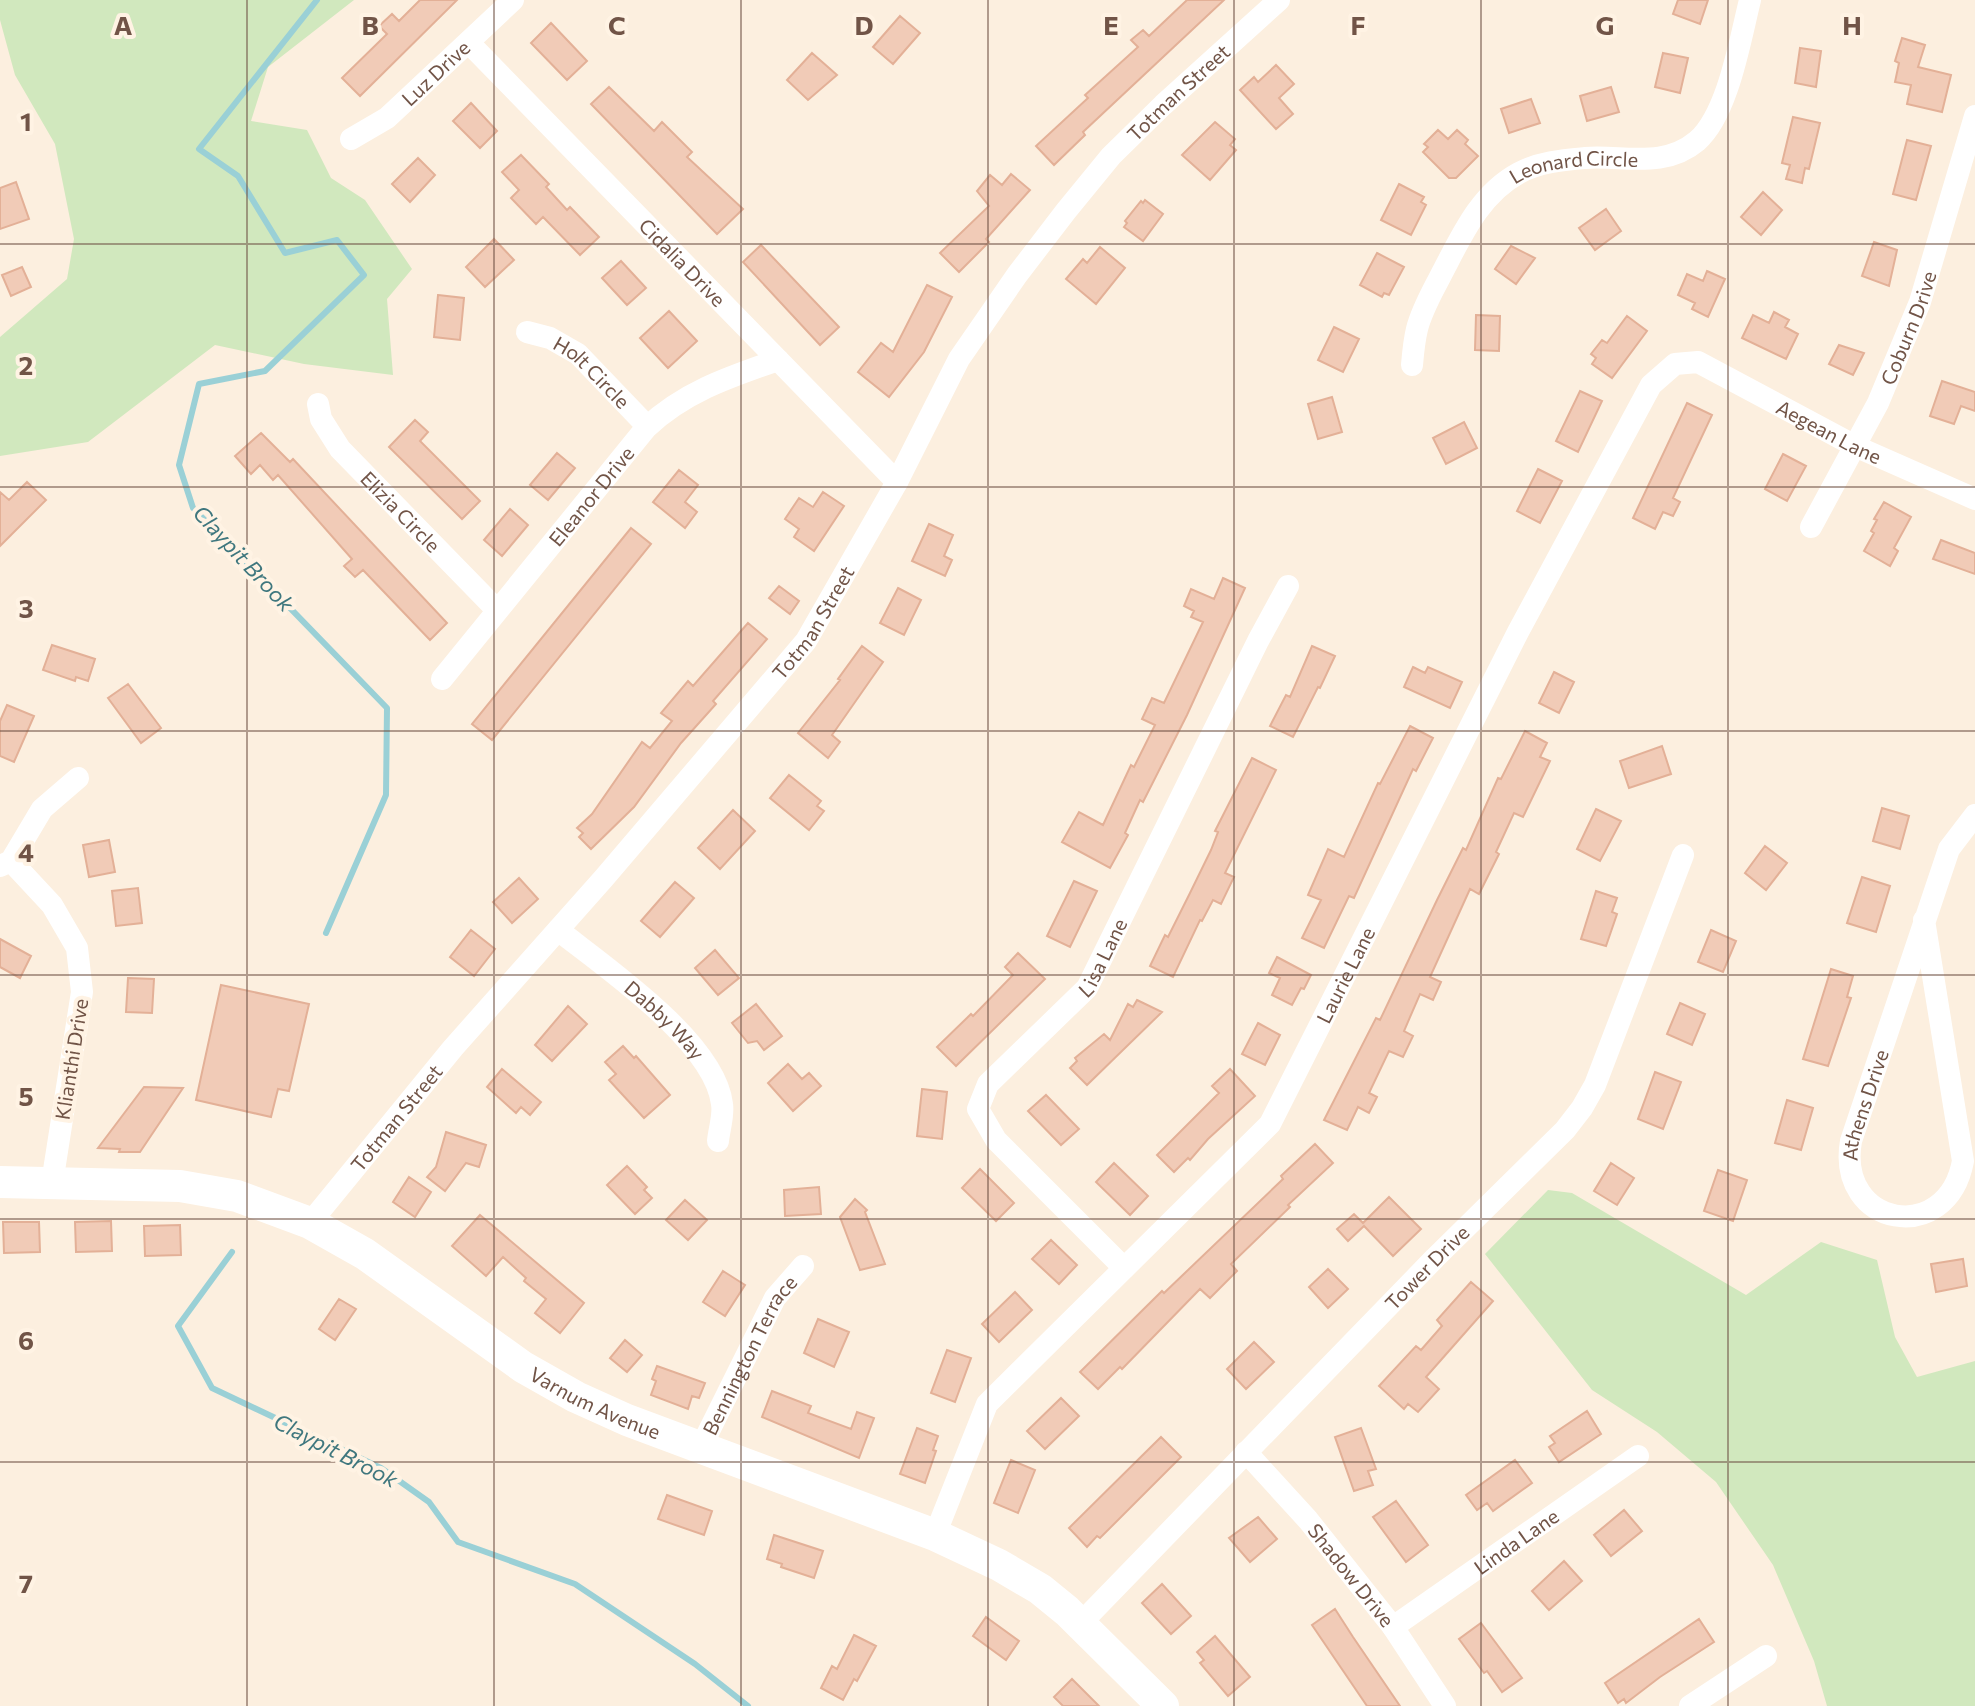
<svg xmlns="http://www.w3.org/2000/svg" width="1975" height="1706" font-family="Commissioner,sans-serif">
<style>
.green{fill:#d1e8be}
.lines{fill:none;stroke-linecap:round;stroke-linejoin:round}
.stream{stroke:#9ad0d6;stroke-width:6}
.building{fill:#f1cbb7;stroke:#e3b097;stroke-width:2}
.street{stroke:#fff;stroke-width:22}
.secondary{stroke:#fff;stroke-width:32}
.grid{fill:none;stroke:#715447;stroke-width:2;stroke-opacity:0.55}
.labels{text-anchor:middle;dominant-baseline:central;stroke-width:8;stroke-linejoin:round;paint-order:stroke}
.street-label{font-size:20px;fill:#715447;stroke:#fff3e4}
.water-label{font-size:22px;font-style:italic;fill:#3f777e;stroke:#fff3e4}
.grid-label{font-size:26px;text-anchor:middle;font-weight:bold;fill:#715447;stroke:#fff3e4;stroke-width:8;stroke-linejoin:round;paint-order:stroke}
</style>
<rect width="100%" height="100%" fill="#fcefdf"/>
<!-- green -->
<path class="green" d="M0 0H354L268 67 251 121 307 130 331 178 365 200 412 269 387 299 393 375 304 364 215 345 88 442 0 456V337L67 279 74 239 55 144 15 75 0 20Z
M1548 1190 1572 1193 1746 1295 1821 1242 1877 1260 1895 1337 1917 1377 1975 1361V1706H1827L1814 1661 1773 1565 1716 1482 1657 1432 1592 1390 1485 1254Z"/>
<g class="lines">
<!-- stream -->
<path class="stream" d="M317 0 199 149 238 176 285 253 337 240 364 275 265 371 199 384 179 465 193 508 387 708 386 795 326 933
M232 1252 178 1326 212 1388 381 1468 429 1502 458 1542 575 1584 695 1664 748 1706"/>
</g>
<!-- building -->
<path class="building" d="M420 0H457L360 96 342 78 387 34 379 26 392 14 399 21Z
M1187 0H1224L1083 132 1085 135 1054 165 1036 146 1088 98 1085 95 1138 47 1131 40 1143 30 1149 36Z
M1678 0H1708L1700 24 1673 14Z
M900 16 920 33 893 64 873 47Z
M551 23 587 61 567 80 531 43Z
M1902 38 1925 45 1918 67 1951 75 1942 112 1907 104 1911 85 1895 82 1899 63 1895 61Z
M1800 48 1821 51 1816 87 1795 83Z
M812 53 837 75 808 100 787 80Z
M1663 53 1688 58 1680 93 1655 87Z
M1276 65 1294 84 1279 98 1293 114 1276 129 1240 90 1254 77 1258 82Z
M609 87 654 131 662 122 692 152 687 157 743 209 717 234 591 104Z
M1611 87 1619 112 1587 121 1580 96Z
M1531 99 1540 123 1509 133 1501 109Z
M471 103 497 131 480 148 453 121Z
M1793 117 1820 123 1809 169 1805 168 1802 183 1786 179 1790 165 1782 163Z
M1215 122 1235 139 1230 145 1236 150 1210 180 1182 155Z
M1438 130 1448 139 1457 130 1468 140 1465 144 1478 156 1456 178H1449L1423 152 1428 147 1424 144Z
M1907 140 1931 146 1916 200 1893 194Z
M521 155 549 184 546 187 567 210 570 207 599 237 580 255 543 217 536 224 511 198 519 190 502 172Z
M418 158 435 175 410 202 392 184Z
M1011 174 1030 190 986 239 989 242 959 272 940 253 989 206 977 191 990 175 1002 185Z
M16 182 29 219 0 229V188Z
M1399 184 1424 197 1421 202 1426 205 1411 235 1381 220Z
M1763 192 1782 210 1761 235 1741 217Z
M1145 200 1163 214 1143 241 1124 227 1127 223 1125 221 1141 201 1143 203Z
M1606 209 1621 231 1595 250 1579 228Z
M494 239 514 260 485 287 466 267Z
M1874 242 1897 250 1889 286 1862 276Z
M761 245 839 327 820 345 743 262Z
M1511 246 1535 258 1516 284 1495 269Z
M1100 247 1125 268 1096 304 1066 279 1083 259 1087 263Z
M1377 253 1404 267 1389 295 1384 293 1382 297 1360 285Z
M621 261 646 288 627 305 602 278Z
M22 267 31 287 11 296 2 275Z
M1707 271 1725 279 1708 317 1692 309 1695 303 1678 295 1687 274 1703 281Z
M927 285 952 297 924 352 889 397 858 372 881 343 893 352Z
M438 295 464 298 460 340 434 337Z
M669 311 697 341 668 368 640 338Z
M1774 312 1789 320 1785 327 1798 334 1786 359 1742 338 1753 315 1769 323Z
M1476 315 1500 316 1499 351 1475 350Z
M1627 316 1647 331 1612 378 1592 364 1596 358 1591 354 1602 340 1607 343Z
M1334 327 1359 339 1343 372 1318 360Z
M1839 345 1864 353 1853 375 1829 364Z
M1942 381 1975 392V411L1961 406 1954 424 1930 416Z
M1580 391 1602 401 1578 452 1556 441Z
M1332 397 1342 432 1318 439 1308 404Z
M1687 403 1712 415 1673 498 1680 502 1673 516 1663 512 1655 529 1633 518Z
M415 420 428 432 420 441 480 501 462 519 389 447Z
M1464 422 1477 448 1446 464 1433 438Z
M261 433 290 462 293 459 447 623 430 640 363 570 355 577 344 566 352 559 278 475 273 480 260 465 251 474 235 456Z
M557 453 575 468 548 500 530 485Z
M1783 454 1806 466 1787 501 1765 489Z
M1538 469 1562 481 1540 523 1517 511Z
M679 470 698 485 685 502 697 512 685 528 653 502Z
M27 482 46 500 0 546V492L9 500Z
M823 492 844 506 814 551 794 537 799 529 785 519 799 498 813 507Z
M1884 502 1911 517 1894 548 1898 551 1890 566 1864 551 1874 533 1871 531 1877 520 1874 519Z
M510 509 528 525 502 556 484 540Z
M929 524 953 535 944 556 952 560 945 576 912 561Z
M631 528 651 544 492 740 472 724Z
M1941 540 1975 553V574L1933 559Z
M1223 578 1245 588 1187 715 1143 802 1140 800 1125 833 1128 835 1110 868 1062 842 1079 812 1103 825 1131 765 1134 767 1155 725 1142 719 1152 698 1164 703 1203 622 1191 617 1194 611 1184 606 1191 589 1214 599Z
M779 586 799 601 790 614 769 598Z
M898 588 921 600 904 635 880 623Z
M748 623 767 639 713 701 716 704 681 743 634 807 591 849 579 837 583 833 577 828 592 814 642 742 650 748 672 721 661 713 688 681 693 686Z
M52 645 95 659 88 681 76 677 75 681 43 670Z
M862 646 883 662 832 735 840 742 828 758 798 733 840 680 838 679Z
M1312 646 1335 656 1320 688 1318 687 1293 737 1270 726 1286 695 1290 697Z
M1413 667 1425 673 1428 667 1462 682 1450 708 1404 687Z
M1554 672 1574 682 1559 713 1539 703Z
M128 684 161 728 141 743 108 698Z
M7 705 34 716 14 762 0 756V721Z
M1410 726 1433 738 1416 771 1413 769 1354 898 1349 896 1324 948 1302 938 1321 900 1308 895 1328 849 1344 857 1378 783 1380 784Z
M1525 731 1547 743 1540 757 1550 761 1523 817 1514 813 1496 852 1499 854 1479 894 1470 889 1430 977 1441 982 1433 1000 1420 994 1404 1031 1413 1036 1403 1057 1389 1051 1369 1093 1377 1097 1369 1113 1358 1107 1347 1130 1324 1120 1376 1018 1380 1020 1437 900 1463 848 1466 850 1498 778 1501 779Z
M1662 746 1671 774 1629 788 1620 761Z
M1252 758 1276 770 1225 873 1234 877 1221 904 1213 900 1202 921 1200 920 1173 977 1150 966 1165 935 1168 937 1190 893 1211 850 1218 832 1215 831Z
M789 775 821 801 817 806 824 811 809 830 770 798Z
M1882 808 1909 816 1900 849 1873 841Z
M1596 809 1621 821 1600 861 1577 849Z
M733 810 755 831 720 869 698 848Z
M109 840 115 872 89 877 83 845Z
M1765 846 1787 863 1766 890 1745 873Z
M1862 877 1890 886 1876 932 1847 923Z
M519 878 538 899 512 923 493 902Z
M1074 881 1097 891 1070 947 1047 936Z
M675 882 694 898 660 937 641 921Z
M138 888 142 923 116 926 112 891Z
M1596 891 1617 898 1612 912 1617 914 1606 946 1581 939Z
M471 930 495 949 474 976 450 957Z
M1711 930 1736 941 1723 972 1698 962Z
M0 939 31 956 20 978 0 967Z
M715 950 739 978 718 995 695 968Z
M1018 953 1045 979 956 1066 937 1047 971 1014 973 1016 1013 975 1005 967Z
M1277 957 1311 975 1304 989 1301 988 1292 1005 1272 995 1280 978 1269 973Z
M1831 969 1853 976 1847 997 1851 998 1828 1066 1803 1059Z
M128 978 154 979 152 1013 126 1012Z
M221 985 309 1004 289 1091 278 1089 271 1117 196 1100Z
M1137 1000 1162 1012 1087 1085 1070 1068 1077 1061 1075 1058 1104 1034 1110 1040 1128 1004 1133 1007Z
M1680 1003 1705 1014 1692 1045 1667 1034Z
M756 1004 782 1036 764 1050 757 1041 748 1043 732 1023Z
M568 1006 587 1024 552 1061 535 1045Z
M1258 1023 1280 1035 1265 1065 1242 1054Z
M623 1046 634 1058 636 1056 670 1095 644 1118 609 1080 616 1074 605 1062Z
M788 1064 802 1079 809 1073 821 1086 793 1111 768 1083Z
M502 1069 541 1102 530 1115 521 1107 516 1113 487 1087Z
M1230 1069 1255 1096 1208 1139 1190 1160 1188 1158 1174 1172 1157 1155 1219 1093 1212 1086Z
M1655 1072 1681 1082 1663 1129 1638 1119Z
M144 1087 183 1088 140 1152H119L120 1149 98 1148Z
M922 1089 947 1092 942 1139 917 1136Z
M1046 1095 1079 1129 1061 1145 1028 1111Z
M1787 1100 1813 1108 1801 1150 1775 1143Z
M446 1132 486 1145 479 1167 466 1163 445 1191 427 1177 436 1167Z
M1315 1144 1333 1163 1288 1205 1290 1207 1231 1264 1237 1271 1210 1298 1200 1289 1122 1369 1120 1367 1098 1389 1080 1372 1162 1291 1164 1293 1283 1179 1281 1176Z
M1114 1163 1148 1196 1130 1215 1096 1182Z
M1611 1163 1634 1178 1617 1205 1594 1191Z
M627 1166 647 1187 644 1190 652 1198 635 1214 607 1185Z
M980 1169 1014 1203 996 1221 962 1188Z
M1718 1170 1747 1180 1733 1221 1704 1211Z
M409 1177 431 1192 415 1217 393 1202Z
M819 1187 821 1214 785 1216 784 1190Z
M1389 1197 1421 1229 1393 1256 1364 1226 1348 1241 1337 1229 1354 1214 1363 1223Z
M855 1199 867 1210 865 1212 885 1264 860 1270 840 1217Z
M685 1200 707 1220 688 1240 666 1220Z
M480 1215 584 1303 560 1333 535 1313 546 1299 524 1281 526 1278 503 1257 486 1276 452 1246Z
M111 1221 112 1251 76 1252 75 1222Z
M3 1222H39L40 1252 4 1253Z
M180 1225 181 1255 145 1256 144 1226Z
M1051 1240 1077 1265 1059 1284 1032 1259Z
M1963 1259 1967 1286 1936 1292 1931 1264Z
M1328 1269 1348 1289 1328 1308 1309 1287Z
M723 1271 745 1285 725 1316 703 1302Z
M1471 1282 1493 1301 1426 1377 1439 1389 1418 1412 1408 1404 1404 1409 1379 1386 1416 1346 1421 1350 1442 1326 1437 1320Z
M1015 1292 1032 1310 999 1342 982 1324Z
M339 1299 356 1309 335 1340 319 1329Z
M818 1319 849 1332 834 1367 804 1353Z
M625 1340 642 1355 627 1372 610 1358Z
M1254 1342 1274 1362 1246 1389 1227 1369Z
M947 1350 971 1358 955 1402 931 1393Z
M657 1366 705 1383 699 1398 692 1396 688 1409 651 1395 656 1381 652 1379Z
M772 1391 811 1406 808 1413 851 1429 857 1412 874 1418 859 1458 762 1417Z
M1061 1398 1079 1416 1045 1449 1027 1431Z
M1587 1411 1601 1434 1559 1462 1549 1447 1555 1443 1550 1436Z
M917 1428 938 1436 933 1450 936 1451 925 1483 900 1474Z
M1361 1428 1376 1469 1368 1471 1373 1485 1354 1491 1335 1437Z
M1161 1437 1181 1457 1100 1538 1097 1536 1087 1547 1069 1528Z
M1011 1460 1035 1470 1018 1513 994 1503Z
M1515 1460 1532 1483 1493 1511 1487 1503 1477 1510 1466 1495Z
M667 1495 712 1511 704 1535 658 1519Z
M1396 1501 1428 1545 1406 1562 1373 1517Z
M1624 1510 1642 1531 1611 1556 1594 1535Z
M1258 1517 1277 1539 1250 1562 1229 1538Z
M774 1535 823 1551 814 1578 781 1567 782 1564 767 1559Z
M1564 1561 1582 1581 1549 1610 1532 1591Z
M1162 1584 1191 1616 1171 1634 1142 1603Z
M1335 1609 1353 1637 1400 1706H1367L1312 1625Z
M986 1617 1019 1641 1006 1660 973 1636Z
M1699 1619 1714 1642 1660 1677 1626 1703 1624 1699 1618 1703 1605 1683Z
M1481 1623 1522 1678 1502 1692 1487 1671 1484 1673 1459 1639Z
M854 1635 876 1646 857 1681 854 1679 843 1700 821 1688 832 1666 837 1669Z
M1215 1636 1250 1677 1228 1696 1200 1663 1204 1660 1197 1652Z
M1072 1679 1099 1706H1063L1054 1697Z"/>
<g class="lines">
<!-- street -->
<g class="street">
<path id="s1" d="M469 43 897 482"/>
<path id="s2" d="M351 139 387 118 513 0"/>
<path id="s3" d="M527 332 550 338 578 354 647 426"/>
<path id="s4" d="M1412 365C1413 353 1414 341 1417 329 1422 309 1433 291 1442 273 1462 235 1480 194 1519 173 1539 162 1563 160 1585 158 1623 155 1664 169 1697 141 1728 114 1740 40 1750 0"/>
<path id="s5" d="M318 404 321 419 340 449 497 610"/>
<path id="s6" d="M1811 527 1878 403 1920 302 1975 116"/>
<path id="s7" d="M442 679 646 428C684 392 729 377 778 360"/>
<path d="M11 861 52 905 77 948 82 992 52 1183"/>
<path d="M0 866 11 861 42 809 78 778"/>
<path id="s8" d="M1924 920 1963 1161C1947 1247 1836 1227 1851 1141L1949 849 1975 815"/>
<path id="s9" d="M558 930C605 967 715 1042 722 1104 724 1115 719 1130 718 1141"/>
<path id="s10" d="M310 1223 453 1048 604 878 806 641 897 482 959 359 1017 275 1066 211 1111 156 1163 105 1279 0"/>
<path id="s11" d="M1124 1268 996 1140 978 1109 988 1084 1087 988 1258 641 1288 586"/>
<path id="s12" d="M701 1447 775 1298 803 1266"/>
<path id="s13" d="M1246 1452 1308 1520 1393 1627 1445 1706"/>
<path id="s14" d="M935 1535 987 1404 1270 1124 1518 632 1651 385 1675 364 1698 362 1857 447 1975 499"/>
<path id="s15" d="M1081 1623 1435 1258 1565 1130 1582 1108 1595 1085 1683 855"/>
<path id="s16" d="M1393 1627 1638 1456"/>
<path d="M1690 1706 1766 1656"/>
</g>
<!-- secondary -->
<path class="secondary" id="s17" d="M0 1182 180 1186 237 1196 310 1223 365 1254 523 1367 576 1397 627 1420 935 1535 999 1565 1040 1589 1067 1611 1163 1706"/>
</g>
<!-- grid -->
<path class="grid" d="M247 0V1706M494 0V1706M741 0V1706M988 0V1706M1234 0V1706M1481 0V1706M1728 0V1706M0 244H1975M0 487H1975M0 731H1975M0 975H1975M0 1219H1975M0 1462H1975"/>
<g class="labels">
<!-- street labels -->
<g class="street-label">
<text stroke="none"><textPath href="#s2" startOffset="108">Luz Drive</textPath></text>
<text stroke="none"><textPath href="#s10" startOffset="1432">Totman Street</textPath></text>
<text stroke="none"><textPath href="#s4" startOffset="282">Leonard Circle</textPath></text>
<text stroke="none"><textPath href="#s1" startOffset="306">Cidalia Drive</textPath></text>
<text stroke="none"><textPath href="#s6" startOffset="222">Coburn Drive</textPath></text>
<text stroke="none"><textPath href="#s3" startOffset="78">Holt Circle</textPath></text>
<text stroke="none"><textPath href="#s14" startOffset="1574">Aegean Lane</textPath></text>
<text stroke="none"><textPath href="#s7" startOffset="236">Eleanor Drive</textPath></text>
<text stroke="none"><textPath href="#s5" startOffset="138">Elizia Circle</textPath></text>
<text stroke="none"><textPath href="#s10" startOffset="784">Totman Street</textPath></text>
<text stroke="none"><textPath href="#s11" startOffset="416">Lisa Lane</textPath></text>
<text stroke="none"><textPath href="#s14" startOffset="706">Laurie Lane</textPath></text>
<text stroke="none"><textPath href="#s9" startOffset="140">Dabby Way</textPath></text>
<text transform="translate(71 1059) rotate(-81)">Klianthi Drive</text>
<text stroke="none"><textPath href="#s8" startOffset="476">Athens Drive</textPath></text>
<text stroke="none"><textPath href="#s10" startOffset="136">Totman Street</textPath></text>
<text stroke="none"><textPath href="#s15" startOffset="496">Tower Drive</textPath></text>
<text stroke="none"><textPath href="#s12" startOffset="104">Bennington Terrace</textPath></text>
<text stroke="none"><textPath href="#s17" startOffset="654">Varnum Avenue</textPath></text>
<text stroke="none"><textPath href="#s16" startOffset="150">Linda Lane</textPath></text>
<text stroke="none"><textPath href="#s13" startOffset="162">Shadow Drive</textPath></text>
</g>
<!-- water labels -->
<g class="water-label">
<text transform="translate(244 558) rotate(47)">Claypit Brook</text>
<text transform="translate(336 1450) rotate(27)">Claypit Brook</text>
</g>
</g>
<g class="grid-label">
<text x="123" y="35">A</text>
<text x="370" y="35">B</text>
<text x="617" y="35">C</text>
<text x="864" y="35">D</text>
<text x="1111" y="35">E</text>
<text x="1358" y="35">F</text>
<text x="1605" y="35">G</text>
<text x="1852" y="35">H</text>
<text x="26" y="131">1</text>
<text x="26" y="375">2</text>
<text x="26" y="618">3</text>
<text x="26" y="862">4</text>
<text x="26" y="1106">5</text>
<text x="26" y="1350">6</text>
<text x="26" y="1593">7</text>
</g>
</svg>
